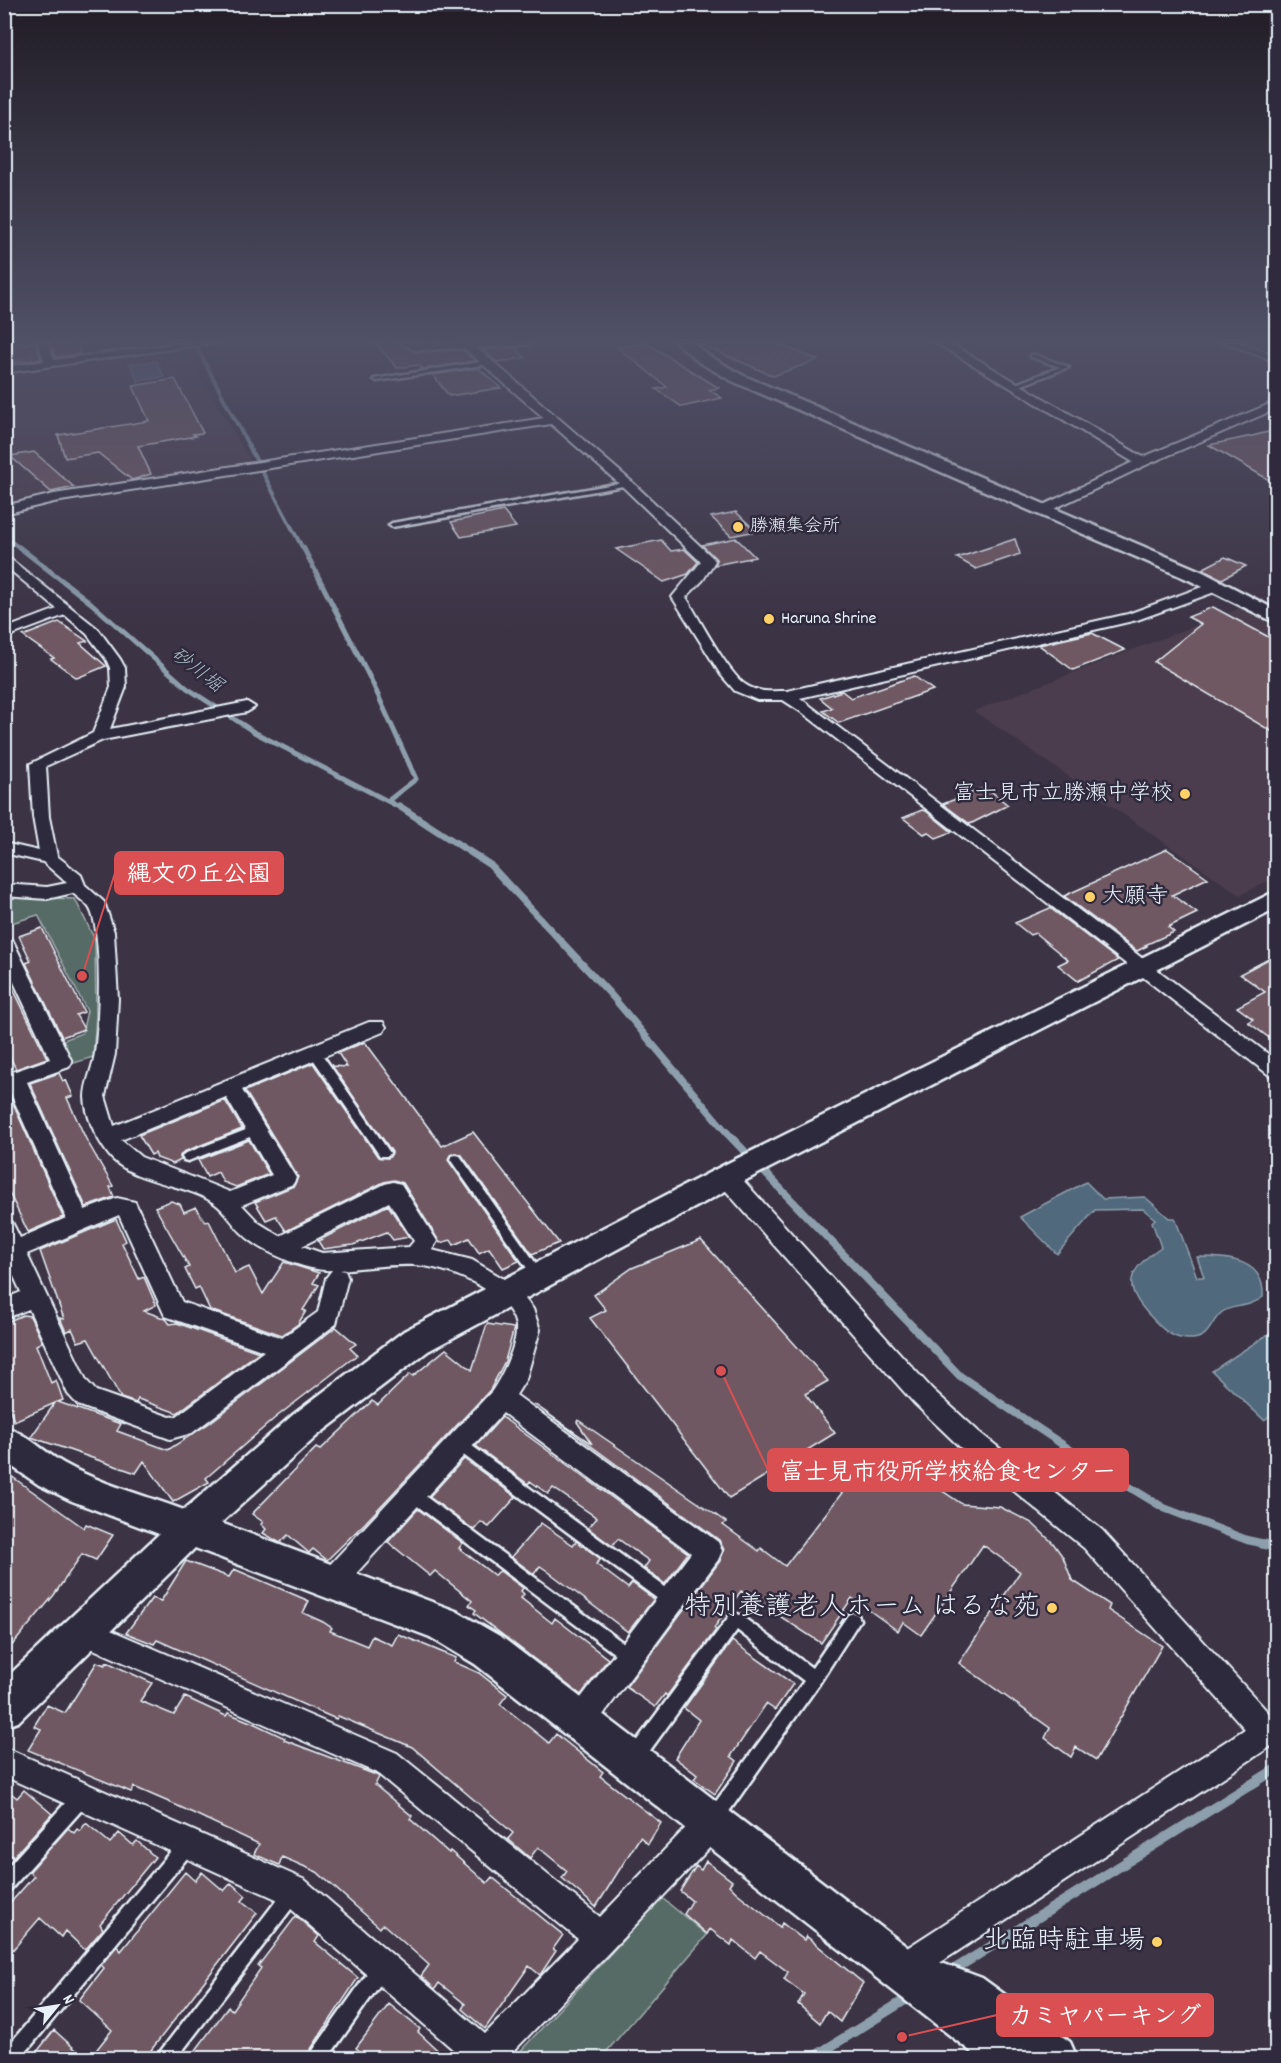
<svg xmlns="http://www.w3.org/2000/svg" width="1281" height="2063" font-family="Dekko,'Klee One',sans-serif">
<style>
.built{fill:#4c3e4d}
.green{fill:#576b66;stroke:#a0aeaf;stroke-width:1.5}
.water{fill:#51697b;stroke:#8d9fad;stroke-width:1.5}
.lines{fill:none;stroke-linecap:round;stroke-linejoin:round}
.stream-far4{stroke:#8d9fad;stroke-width:4}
.stream-far3{stroke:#8d9fad;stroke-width:5}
.stream-far2{stroke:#8d9fad;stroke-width:7}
.stream-far1{stroke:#8d9fad;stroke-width:8}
.stream{stroke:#8d9fad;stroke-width:10}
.building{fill:#705962;stroke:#e8f1f8;stroke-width:1.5}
.lane-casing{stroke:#e8f1f8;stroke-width:5}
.street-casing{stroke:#e8f1f8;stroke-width:4}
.secondary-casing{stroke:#e8f1f8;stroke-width:5}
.lane{fill:#2f2a3d;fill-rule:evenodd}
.street{fill:#2f2a3d;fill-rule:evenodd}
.secondary{fill:#2f2a3d;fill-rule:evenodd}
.poi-dot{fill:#ffd166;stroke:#2f2a3d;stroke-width:2}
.labels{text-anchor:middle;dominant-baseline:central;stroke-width:5;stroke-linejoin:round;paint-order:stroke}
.far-poi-label{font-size:18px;fill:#e8f1f8;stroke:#2f2a3d;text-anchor:start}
.far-water-label{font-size:20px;font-style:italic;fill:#acbbc6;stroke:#2f2a3d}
.poi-label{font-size:22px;fill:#e8f1f8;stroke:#2f2a3d;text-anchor:end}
.near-poi-label{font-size:27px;fill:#e8f1f8;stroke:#2f2a3d;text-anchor:end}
.leader{fill:none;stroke:#da5052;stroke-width:2}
.callout-dot{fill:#da5052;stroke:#2f2a3d;stroke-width:2}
.callout{fill:#da5052;stroke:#da5052;stroke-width:2}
.callout-label{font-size:24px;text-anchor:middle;font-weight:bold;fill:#fff}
</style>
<rect width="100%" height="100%" fill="#3c3344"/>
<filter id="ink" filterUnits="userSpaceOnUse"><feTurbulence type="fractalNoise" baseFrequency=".0167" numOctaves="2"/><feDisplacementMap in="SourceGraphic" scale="12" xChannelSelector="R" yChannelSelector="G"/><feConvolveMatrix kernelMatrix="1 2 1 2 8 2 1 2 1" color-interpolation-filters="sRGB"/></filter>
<g filter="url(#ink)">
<!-- built -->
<path class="built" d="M183 347 253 465 5 504V370Z
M1241 608 1276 628V877L1240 895 974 711Z"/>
<!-- green -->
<path class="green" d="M5 896 75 899 95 940 96 1015 93 1057 71 1064 61 1041 82 1033 87 1011 38 915 5 925Z
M662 1898 707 1935 601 2058H514Z"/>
<!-- water -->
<path class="water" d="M156 361 164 377 138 381 130 364Z
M1086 1182 1103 1199 1145 1197 1169 1218H1175L1197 1277H1204L1197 1257C1226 1257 1265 1258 1263 1297 1248 1309 1231 1304 1221 1313 1209 1324 1211 1337 1192 1339 1174 1340 1164 1331 1153 1319 1122 1288 1125 1271 1161 1247L1152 1222 1155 1219 1143 1209 1095 1210 1057 1254 1020 1217Z
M1276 1329V1412L1264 1420 1212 1371Z"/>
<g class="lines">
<!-- stream-far4 -->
<path class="stream-far4" d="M194 342 303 549
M4 536 21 549"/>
<!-- stream-far3 -->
<path class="stream-far3" d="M19 547 91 603 187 688 254 732 401 808
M303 547 372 682 416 779 389 800"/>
<!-- stream-far2 -->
<path class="stream-far2" d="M399 806 490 865 612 996 728 1134"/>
<!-- stream-far1 -->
<path class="stream-far1" d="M727 1133 960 1376 1093 1465 1164 1508 1247 1540 1270 1545"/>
<!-- stream -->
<path class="stream" d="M1263 1544 1276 1547
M950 1972 1276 1769
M812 2058 913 1995"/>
</g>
<!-- building -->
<path class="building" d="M36 342 41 359 14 362 10 344Z
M51 342H78L79 354 55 357Z
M375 342H397L415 352 463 350 475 361 422 369 419 365 397 368Z
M696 342H774L818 360 773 376Z
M646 343 719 388 709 390 722 398 682 407 656 389 667 387 617 347Z
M516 348 525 358 497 362 482 349Z
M478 368 501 388 449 396 433 375Z
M175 379 203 433 193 434 196 436 138 446 151 474 132 480 98 453 65 458 58 435 149 421 133 386Z
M1276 430V484L1209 445 1252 436Z
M34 452 74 487 51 492 10 456Z
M503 511 516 527 461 537 451 522Z
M736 512 756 531 731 536 711 517Z
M736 538 755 557 715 565 717 560 702 545Z
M1015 539 1020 554 976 569 957 558Z
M661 540 671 551 684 549 698 562 688 574 664 582 616 549Z
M1225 557 1246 566 1222 579 1202 569Z
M1213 607 1276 641V734L1154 662 1201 624 1188 617Z
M59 622 87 641 80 643 106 666 77 678 51 659 54 658 23 636Z
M1092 633 1125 650 1073 670 1039 645Z
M914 676 933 690 839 723 823 711 832 708 820 698 842 691 851 698Z
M986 787 1008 805 970 824 943 804Z
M922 810 926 811 952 832 936 838 928 832 924 834 903 818Z
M1167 849 1208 878 1172 895 1197 913 1168 927 1174 932 1145 945 1147 946 1137 951 1064 896Z
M1050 908 1118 960 1078 981 1058 965 1068 960 1035 933 1030 935 1015 923Z
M42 928 84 1012 76 1015 84 1029 62 1037 26 963 31 961 19 936Z
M1276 955V1043L1248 1022 1253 1019 1237 1007 1265 992 1240 974Z
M4 970 47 1058 16 1069 4 1045Z
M365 1042 442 1146 473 1132 559 1243 532 1254 462 1155 457 1153 450 1155 448 1160 519 1261 503 1268 489 1248 479 1253 469 1238 454 1245 451 1240 440 1243 403 1183 394 1180 384 1182 286 1231 276 1216 266 1220 255 1202 294 1186 298 1177 245 1091 313 1063 378 1157 388 1158 392 1152 332 1066 347 1067 338 1053Z
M59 1073 63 1081 66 1080 73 1096 67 1098 86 1139 113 1186 110 1187 114 1197 86 1207 30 1083Z
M4 1092H8L63 1217 28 1232 4 1182Z
M225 1100 242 1129 183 1152 180 1156 181 1160 173 1164 157 1158 155 1153 151 1155 139 1135Z
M249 1140 269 1174 236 1187 223 1182 218 1172 207 1177 198 1160Z
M171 1201 180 1204 184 1212 196 1207 205 1222 209 1221 235 1273 249 1267 263 1294 284 1262 319 1273 313 1283 319 1285 303 1310 306 1311 298 1324 282 1335 210 1310 199 1287 195 1289 185 1269 189 1267 155 1207Z
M388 1205 409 1237 393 1240 387 1232 353 1245 323 1249 318 1241Z
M116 1219 126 1241 122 1243 139 1279 144 1277 156 1305 144 1311 166 1319 170 1324 177 1323 259 1352 177 1413 138 1399 136 1403 121 1398 88 1339 78 1342 72 1329 66 1332 60 1318 64 1319 40 1251Z
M701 1240 828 1381 805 1394 835 1433 729 1498 590 1318 606 1310 594 1295 632 1268Z
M23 1315 30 1316 42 1342 36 1345 51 1383 56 1380 63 1400 58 1402 121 1424 117 1431 168 1450 208 1424 336 1327 356 1344 350 1348 357 1355 275 1418 206 1478 209 1482 173 1502 144 1461 136 1473 31 1437 55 1403 14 1421 4 1393V1323Z
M487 1324 514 1328 505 1361 490 1390 365 1523 327 1560 313 1549 309 1553 288 1535 280 1543 263 1533 266 1529 261 1524 263 1522 252 1514 316 1448 320 1450 372 1401 378 1405 410 1374 413 1376 446 1349 472 1370Z
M534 1404 592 1444 577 1422 578 1420 726 1522 723 1525 759 1551 761 1548 785 1566 873 1453 912 1479 917 1474 962 1504 1000 1507 1032 1523 1053 1543 1063 1557 1072 1580 1110 1605 1108 1610 1162 1646 1096 1760 1076 1747 1071 1757 1045 1738 1050 1728 959 1663 1020 1572 983 1545 921 1635 903 1622 898 1631 852 1598 821 1643 741 1591 714 1628 716 1630 667 1696 665 1694 655 1707 626 1687 720 1561 724 1550 719 1540Z
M502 1417 688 1553 665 1584 644 1568 649 1561 618 1539 612 1546 588 1528 597 1518 553 1488 548 1494 530 1481 528 1484 476 1446Z
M464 1459 516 1497 489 1527 481 1522 474 1530 429 1497Z
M4 1471 84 1528 86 1524 113 1535 96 1560 82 1554 54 1595 4 1655Z
M418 1509 463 1543 459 1548 494 1575 500 1571 523 1588 521 1591 524 1594 521 1598 552 1623 555 1618 608 1659 581 1695 474 1613 476 1610 469 1605 472 1601 435 1571 430 1576 388 1542Z
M541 1523 573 1545 576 1541 601 1559 596 1564 628 1588 632 1583 654 1599 628 1632 546 1570 540 1566 534 1574 511 1557Z
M186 1561 229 1577 234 1569 309 1601 303 1613 323 1622 332 1628 330 1631 367 1646 372 1636 392 1645 398 1634 456 1658 454 1662 479 1673 507 1695 500 1704 549 1743 556 1734 603 1772 600 1776 661 1823 648 1844 640 1837 596 1907 562 1878 567 1871 538 1847 530 1858 508 1839 513 1833 412 1747 338 1716 336 1719 157 1640 154 1644 126 1633 152 1598 161 1601Z
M732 1641 793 1684 775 1710 766 1704 731 1756 737 1761 715 1794 694 1779 697 1775 675 1758 699 1720 684 1708Z
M97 1662 105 1665 107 1662 152 1683 140 1701 174 1715 185 1697 226 1716 228 1713 253 1723 285 1738 284 1740 376 1775 379 1777 375 1785 412 1816 410 1819 449 1853 450 1851 487 1883 492 1877 563 1935 553 1949 556 1951 540 1975 529 1966 485 2029 462 2009 465 2004 439 1983 435 1989 421 1976 429 1965 383 1924 380 1928 317 1872 282 1857 279 1865 254 1854 259 1844 178 1806 134 1787 131 1792 28 1750 41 1729 34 1726 47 1705 65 1713Z
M4 1787 17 1798 24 1790 52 1814 13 1857 4 1849Z
M86 1823 110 1843 119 1833 133 1845 137 1841 155 1857 100 1924 103 1929 85 1950 65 1931 61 1937 40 1918 4 1960V1910L34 1876 29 1872 68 1828 74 1833 77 1829 80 1831Z
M706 1861 732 1881 729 1885 736 1892 780 1927 782 1923 804 1940 806 1936 863 1983 840 2022 827 2011 820 2023 798 2004 804 1994 784 1979 788 1972 760 1951 755 1958 733 1940 731 1945 710 1929 707 1934 684 1914 692 1901 680 1891 696 1866 701 1870Z
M185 1872 195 1881 202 1872 224 1891 231 1883 246 1896 242 1901 257 1913 145 2058H90L112 2030 79 2000 104 1968 101 1965 117 1946 121 1951Z
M296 1916 319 1936 315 1942 358 1978 305 2058H190L228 2007 232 2010 261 1968 258 1966Z
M389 2004 420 2029 418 2032 446 2058H368L356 2048Z
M54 2030 85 2058H32Z"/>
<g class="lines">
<!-- lane casing -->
<g class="lane-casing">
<path id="lane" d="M1031 355H1035L1069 367 1017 387H1013V385L1060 367 1031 357Z
M487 361 490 363 489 364 377 381 374 379Z
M627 482 629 483V485L392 527 389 525 392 523Z
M315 1049 319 1050 388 1150 390 1153 388 1156H380L311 1056 310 1053 311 1050Z
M256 1126 260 1127 262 1130 260 1133 188 1161 184 1160 182 1157 184 1154Z
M456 1155 460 1156 542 1272 544 1275 542 1278 538 1280 534 1278 452 1162 450 1159 452 1156Z
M459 1438 464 1440 676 1595 678 1600 676 1605 671 1607 666 1605 454 1448 452 1444 454 1440Z
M413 1489 418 1491 633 1650 635 1655 633 1660 628 1662 623 1660 408 1499 406 1495 408 1491Z
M735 1613 740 1615 812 1668 848 1615 853 1613 858 1615 860 1620 819 1684 721 1823 715 1825 709 1823 707 1817 709 1811 804 1681 737 1630 641 1763 635 1765 629 1763 627 1757 629 1751 730 1615Z
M81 1790 87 1792 89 1798 87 1804 10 1890 4 1892V1871L75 1792Z
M187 1837 193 1839 195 1845 193 1851 21 2058H4V2051L181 1839Z
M292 1886 298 1888 300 1894 298 1900 177 2058H157L160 2052 286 1888Z
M380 1961 386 1964 389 1970 386 1976 328 2058H309L312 2052 374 1964Z"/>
</g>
<!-- street casing -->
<g class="street-casing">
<path id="street" d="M38 342H48L54 360 187 342H219L4 373V367L44 361Z
M399 342H535L530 345 476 347 631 481 713 558 715 561 703 580 686 597C699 618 728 674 746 685 758 693 773 691 787 691L1128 614 1213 583H1223V589L1137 620 800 698 1276 1060V1077L1269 1075 803 713 783 700H757L735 691 721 675 672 597 701 562 623 487 551 424 54 502 4 514V506L54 494 544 418 464 348 415 350Z
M935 342H948L1143 457 1272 403 1276 402V409L1146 465 1043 514 1037 510 1039 507 1133 462Z
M1223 342H1239L1276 356V362Z
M4 554 98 629 120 659 125 668 126 687 110 729 247 702 255 707 247 712 103 740 46 766 49 817 57 856 81 875 85 885 104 902 114 932 118 999 115 1054 105 1096 114 1126 369 1022H383L386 1027 383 1032 242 1090 296 1178 293 1184 242 1205 259 1223 280 1236 385 1184 393 1182 401 1184 437 1241 432 1250 472 1260 514 1285 533 1309 540 1330 526 1379 516 1395 718 1542 722 1551 718 1560 591 1731 581 1735 571 1731 567 1721 571 1711 691 1553 503 1413 341 1590 332 1594 323 1590 319 1581 323 1572 492 1391C502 1377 518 1343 516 1326 510 1291 445 1266 414 1265 390 1264 364 1268 340 1270L345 1271 348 1278 336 1324 192 1433 170 1439 78 1405 68 1394 29 1309 4 1319V1299L21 1292 4 1255V1219L12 1222 20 1238 66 1218 9 1089 4 1090V1075L50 1059 4 961V935L13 941 72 1062 69 1067 27 1082 85 1210 117 1198 135 1202 182 1302 282 1338 318 1312 326 1278 332 1270C308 1272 259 1251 242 1233 232 1224 225 1210 214 1203 186 1183 129 1183 108 1154 97 1139 86 1118 85 1097 85 1083 93 1068 95 1053 99 1024 103 933 90 909 87 903 78 898 73 893L47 899 4 896V884L47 887 67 883 43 862 4 853V843L39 851 33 817 30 764 93 733 111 687 110 668 106 659 87 634 65 615 4 638V629L57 609 4 565ZM226 1097 272 1175 230 1192 141 1157 121 1140ZM389 1202 414 1241 409 1247 322 1253 302 1246ZM119 1215 165 1316 264 1351 177 1416 170 1417 96 1391 86 1380 27 1254Z
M726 1168 734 1170 932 1389 979 1432 1102 1530 1276 1721V1743L912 1981 901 1986 890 1981 885 1970 890 1959 1245 1729 1084 1548 961 1448 914 1403 718 1182 715 1176 718 1170Z
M85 1619 397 1753 600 1917 699 1814 710 1810 721 1814 725 1825 721 1836 507 2058H463L283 1902 4 1776V1747L305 1880 485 2034 578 1939 377 1773 75 1641 71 1632 75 1623Z"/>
</g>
<!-- secondary casing -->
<g class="secondary-casing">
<path id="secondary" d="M676 342H692L709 356 742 375 1203 572 1276 610V623L1189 580 732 381 699 362Z
M1276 891V909L746 1180 428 1351 318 1435 221 1523 456 1611 503 1638 924 1960 928 1958 982 1978 1070 2042 1077 2058H979L475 1664 430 1637 195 1548 18 1722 4 1727V1680L159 1534 72 1501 39 1485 4 1461V1426C27 1434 43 1451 63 1463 100 1484 144 1495 184 1510L294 1414 404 1331 726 1164Z"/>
</g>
<!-- lane -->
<use href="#lane" class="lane"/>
<!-- street -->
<use href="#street" class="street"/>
<!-- secondary -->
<use href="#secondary" class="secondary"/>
</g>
</g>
<!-- sky -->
<linearGradient id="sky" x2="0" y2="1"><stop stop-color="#211c25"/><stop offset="0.54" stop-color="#505067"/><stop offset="1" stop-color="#505067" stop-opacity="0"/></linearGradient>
<rect width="1281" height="631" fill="url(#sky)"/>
<!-- markers -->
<g class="poi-dot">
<circle cx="738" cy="527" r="6"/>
<circle cx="769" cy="619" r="6"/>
<circle cx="1185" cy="794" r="6"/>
<circle cx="1090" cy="897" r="6"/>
<circle cx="1052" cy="1608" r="6"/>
<circle cx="1157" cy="1942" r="6"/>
</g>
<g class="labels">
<!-- far-poi labels -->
<g class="far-poi-label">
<text x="750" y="527">勝瀬集会所</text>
<text x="781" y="619">Haruna Shrine</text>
</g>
<!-- far-water labels -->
<g class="far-water-label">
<text transform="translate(196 671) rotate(38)">砂川堀</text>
</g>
<!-- poi labels -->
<g class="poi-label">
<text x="1173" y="794">富士見市立勝瀬中学校</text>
<text x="1102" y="897" text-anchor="start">大願寺</text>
</g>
<!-- near-poi labels -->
<g class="near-poi-label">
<text x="1040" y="1608">特別養護老人ホーム はるな苑</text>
<text x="1145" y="1942">北臨時駐車場</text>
</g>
</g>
<!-- callouts -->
<path class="leader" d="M82 976L115 873M721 1371L768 1470M902 2037L997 2015"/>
<g class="callout-dot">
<circle cx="82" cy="976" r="6"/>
<circle cx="721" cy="1371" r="6"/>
<circle cx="902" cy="2037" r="6"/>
</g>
<g class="callout">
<rect x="115" y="852" width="168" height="42" rx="6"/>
<rect x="768" y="1449" width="360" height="42" rx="6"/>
<rect x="997" y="1994" width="216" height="42" rx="6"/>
</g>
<g class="callout-label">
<text x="199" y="881">縄文の丘公園</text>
<text x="948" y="1479">富士見市役所学校給食センター</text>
<text x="1105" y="2023">カミヤパーキング</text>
</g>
<!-- margin -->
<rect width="1281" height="2063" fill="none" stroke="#2f2a3d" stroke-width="24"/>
<rect x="12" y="12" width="1257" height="2039" fill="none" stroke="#e8f1f8" stroke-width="2" filter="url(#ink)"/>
<!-- north arrow -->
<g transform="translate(57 2006) rotate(60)" stroke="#2f2a3d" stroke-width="4.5" paint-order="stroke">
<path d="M0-4.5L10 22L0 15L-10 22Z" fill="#e8f1f8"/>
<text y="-9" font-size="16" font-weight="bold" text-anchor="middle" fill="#e8f1f8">N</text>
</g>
</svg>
